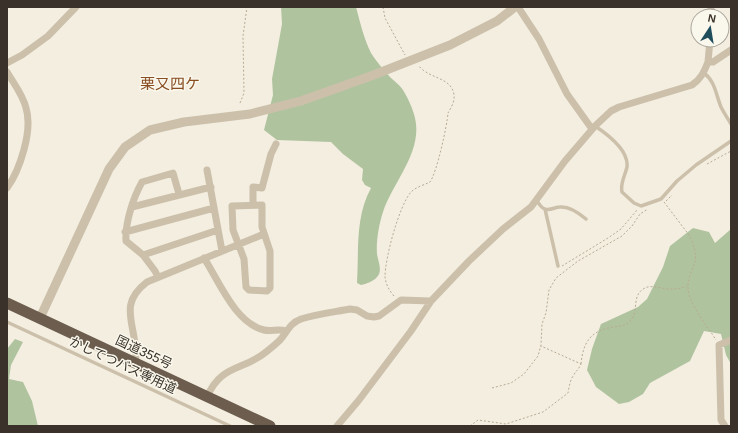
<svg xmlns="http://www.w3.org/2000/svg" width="738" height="433" font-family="Arial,'Noto Sans JP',sans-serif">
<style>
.green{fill:#b0c39f}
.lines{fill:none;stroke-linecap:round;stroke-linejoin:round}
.path{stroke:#b8aa95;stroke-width:1;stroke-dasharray:2 2;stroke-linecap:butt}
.service{stroke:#ccc0ab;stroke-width:3.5}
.minor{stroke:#ccc0ab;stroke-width:7}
.tertiary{stroke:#ccc0ab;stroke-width:9}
.trunk{stroke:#6c5d4e;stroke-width:11}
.labels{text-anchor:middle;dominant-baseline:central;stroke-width:3;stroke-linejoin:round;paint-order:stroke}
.street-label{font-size:13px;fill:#3a322a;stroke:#faf7ec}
.quarter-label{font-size:15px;fill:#894d22;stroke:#faf7ec}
</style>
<rect width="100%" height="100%" fill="#f3eee0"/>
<!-- green -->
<path class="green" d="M281 7H356C360 22 364 39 371 53 376 61 384 70 390 77 394 81 400 85 403 90 408 98 413 109 415 118 423 152 393 182 383 212 379 224 376 241 377 254 378 261 383 271 377 277 374 281 366 284 361 285L357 283C359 250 355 217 371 188L365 185 362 180 363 169 343 154 331 142 277 140 264 130 273 95 272 79 282 24Z
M693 228 709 232 715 243 731 229V364L726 355 721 334 704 331 690 361 650 383 643 394 629 402 619 404 596 387 587 370 592 349 601 324 638 307 647 299 663 267 670 246Z
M15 339 23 342 11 365 9 379 23 382 32 401 38 426H7V349Z"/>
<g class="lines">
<!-- path -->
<path class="path" d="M383 7 385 18 405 55
M240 103 244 93 243 36 247 7
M707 164 731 151
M666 201 672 195
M664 202 689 235C693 242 697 254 695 262 692 271 687 280 688 289 689 304 708 327 716 340
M562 266 608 238 621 229 637 210
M394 296C389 290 386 285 385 277 385 258 399 206 411 192 416 187 424 185 430 182 437 172 447 126 448 113 451 108 455 101 454 95 452 77 429 79 419 66
M581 364C583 342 591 330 614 327 621 326 626 326 631 320 639 311 631 295 645 288 652 284 664 290 672 289 677 289 682 288 687 286
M492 388 511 383 524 374 538 356 541 345 542 324 546 313 549 290 556 278 578 261 622 236 632 226 640 214 648 209
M470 426 478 420 506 424 543 412 568 393C569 387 570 381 573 376 576 371 579 369 581 364L541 346"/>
<!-- service -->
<path class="service" d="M704 73C715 81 716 95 721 107 724 113 728 119 731 124
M595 126C607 134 629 150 627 167 625 176 620 183 622 192L634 203 641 206 661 199 677 181 696 165 731 141
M536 200C539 203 541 208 545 209 550 211 555 207 560 207 570 206 579 213 586 219
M545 209 558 266
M7 322 230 426"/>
<!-- minor -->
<path class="minor" d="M518 7 539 39 567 94 592 129
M711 7V16
M708 62 710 40
M7 63 22 55 48 36 76 7
M7 72C14 84 23 95 26 108 33 130 20 170 7 188
M207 170 222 251
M179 194 173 173 142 182C133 198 125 223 126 241L143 255 218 230
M253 205V187L262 188 271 154 276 144
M262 205V227L270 251V288L267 291 249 290 246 287 244 259 233 230 232 206Z
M132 207 211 187
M125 232 214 208
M143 255 155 271 158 277
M204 258C219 281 235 323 264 330 272 332 278 328 286 331
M135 363C137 357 136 351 135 344 132 318 121 302 147 282L264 234
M207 397C221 364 243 371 266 352 271 348 276 344 280 340 287 332 290 323 301 319 316 314 334 312 350 309L357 310 367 316 374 317 379 316 401 300 431 301
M337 426 359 400 411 331 431 301 469 261 503 229 531 207 565 161 595 126 611 111 619 107 692 85C701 79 704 72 708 62H713L731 50
M725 426 721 420 719 345 731 340"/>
<!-- tertiary -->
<path class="tertiary" d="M40 318 109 169 125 147 150 130 184 122 250 114 301 101 371 76 450 45 497 21 515 7"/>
<!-- trunk -->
<path class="trunk" d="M7 303 270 426"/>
</g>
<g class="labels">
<!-- street labels -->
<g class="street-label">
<text transform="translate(144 352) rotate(25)">国道355号</text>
<text transform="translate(123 365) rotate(25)">かしてつバス専用道</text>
</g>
<!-- quarter labels -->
<g class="quarter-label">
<text x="170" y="83">栗又四ケ</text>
</g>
</g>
<!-- border -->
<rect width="738" height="433" fill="none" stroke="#3a322a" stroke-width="16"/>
<!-- north arrow -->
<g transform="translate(710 28) rotate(12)"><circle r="19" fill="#faf7ec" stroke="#ada89e"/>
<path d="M0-3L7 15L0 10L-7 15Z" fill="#1f4d5c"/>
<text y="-6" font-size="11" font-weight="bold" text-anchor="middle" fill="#3a322a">N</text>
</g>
</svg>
